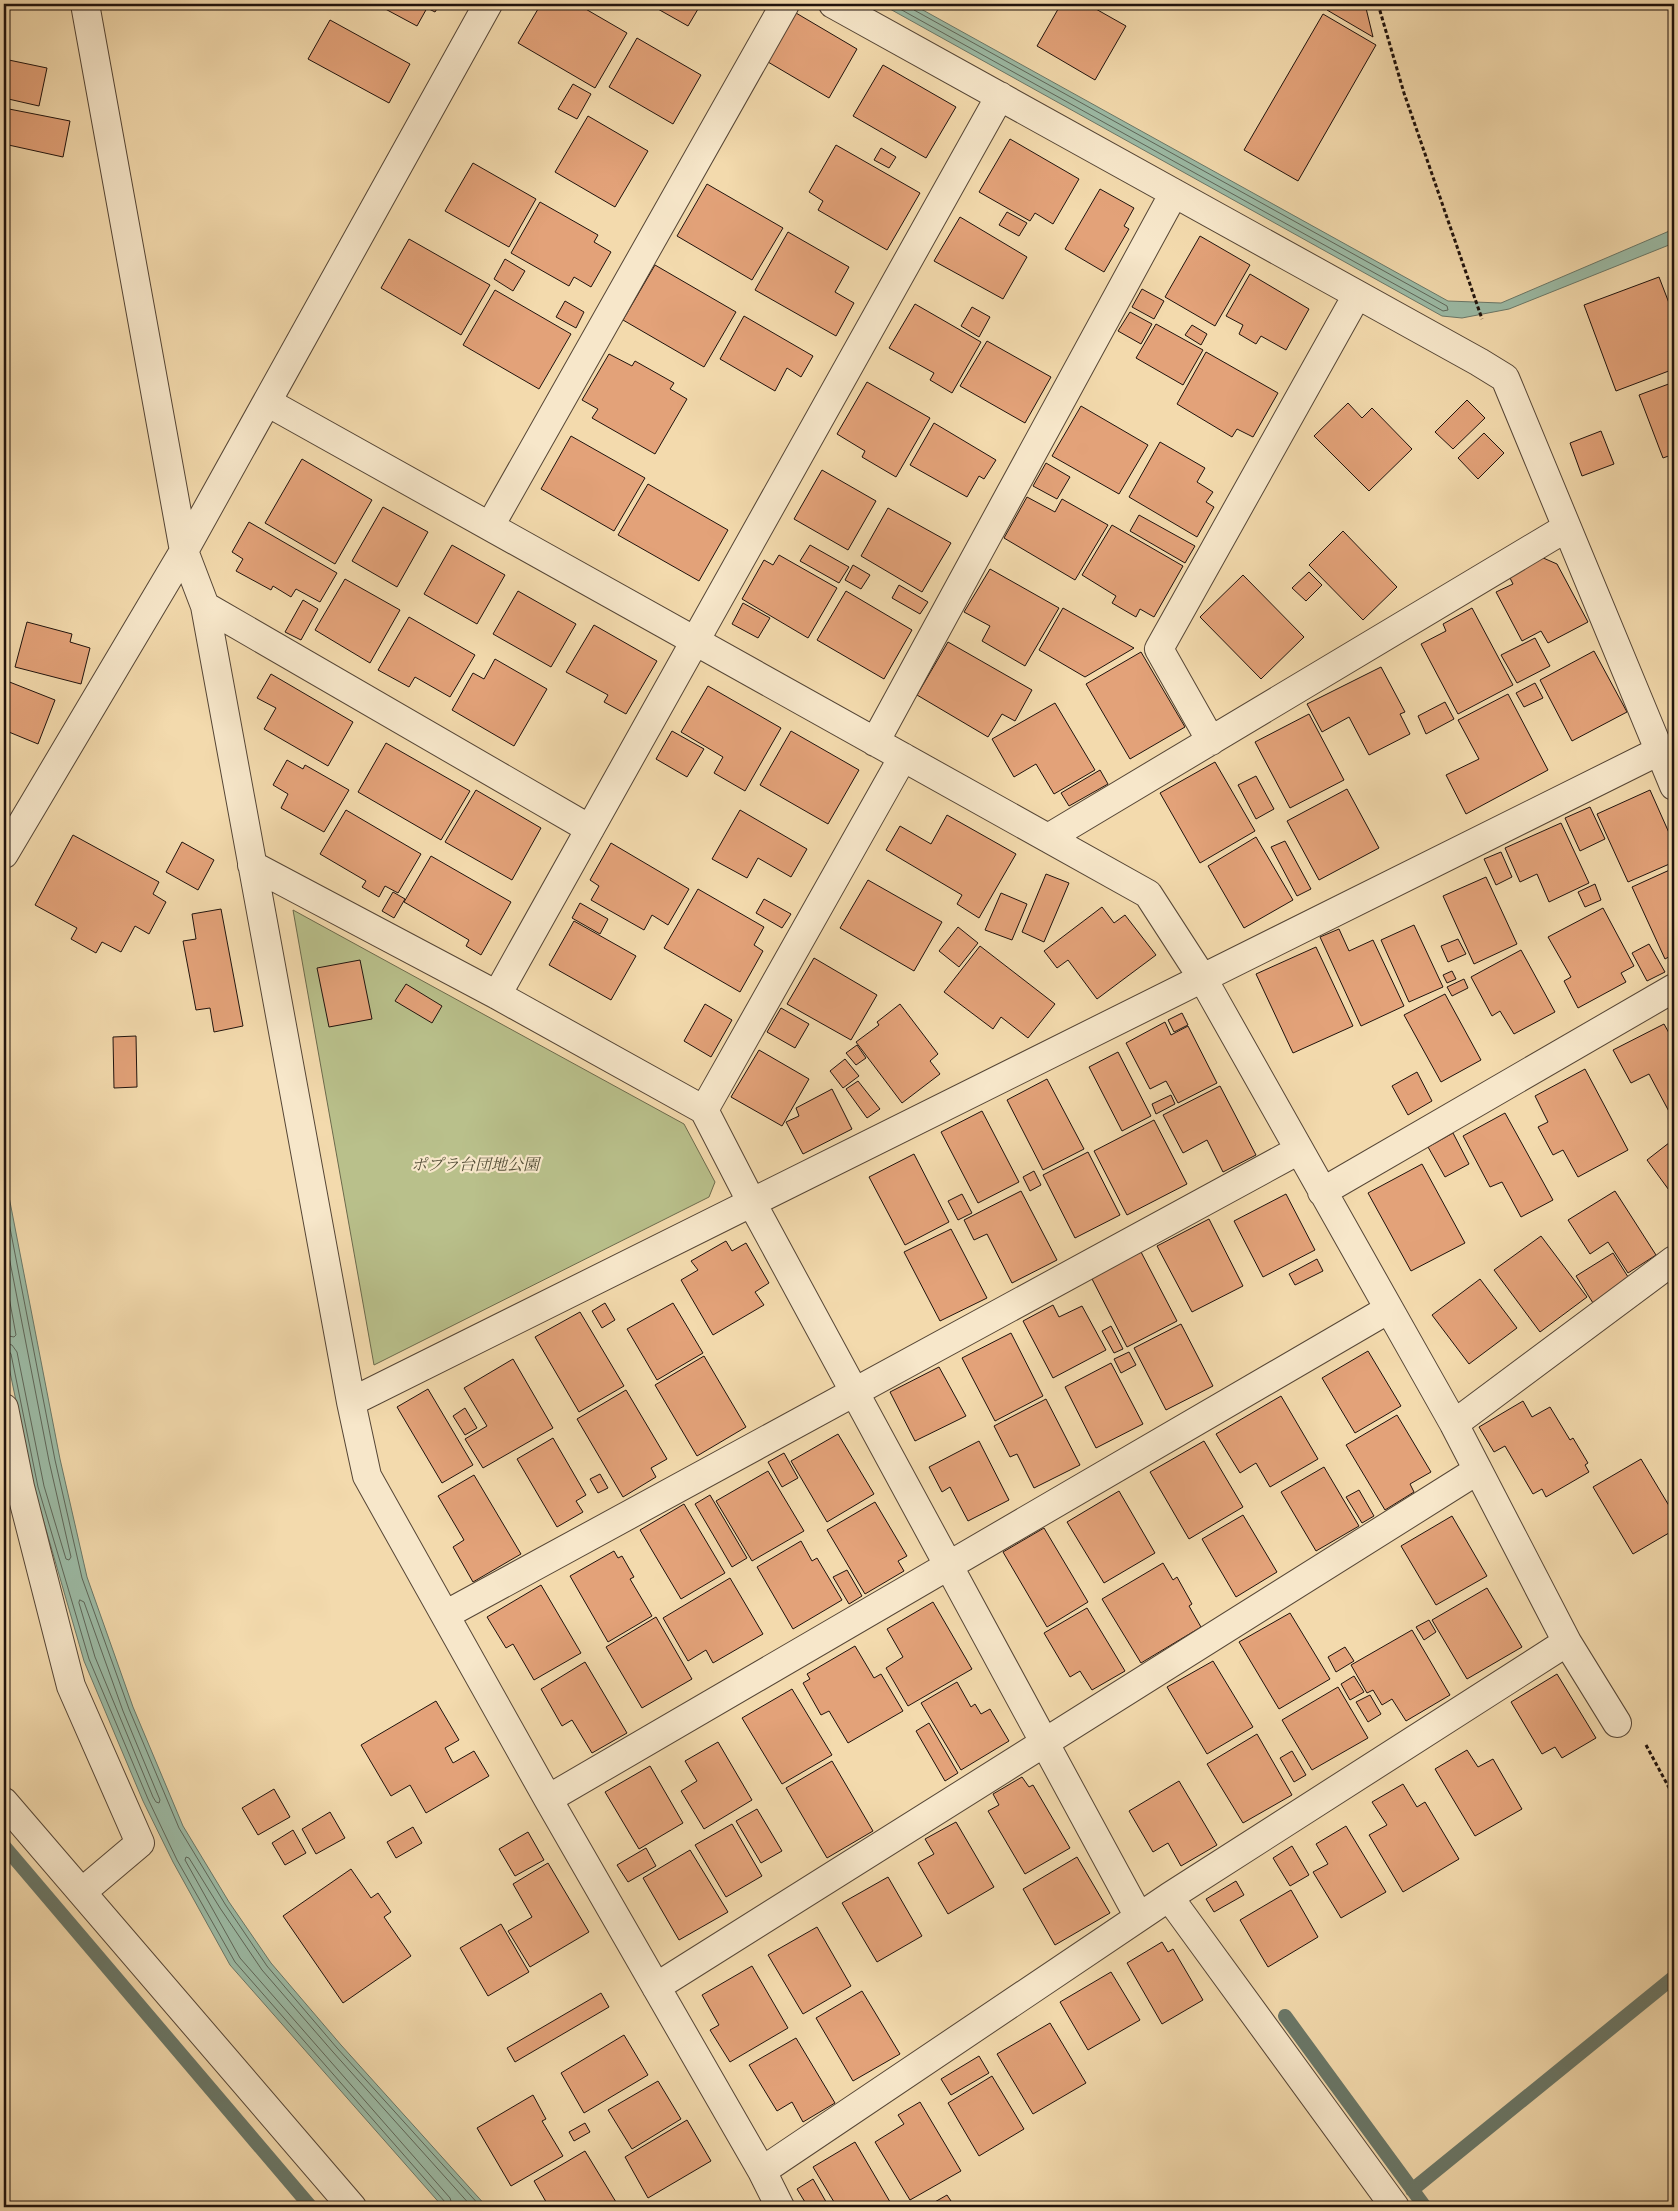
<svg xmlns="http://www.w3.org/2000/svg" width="1678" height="2211" font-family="'Gentium Book Plus','Noto Serif JP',serif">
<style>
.green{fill:#b9c08b;stroke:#6c6a4c}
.water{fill:#9cbba6;stroke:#6a7869}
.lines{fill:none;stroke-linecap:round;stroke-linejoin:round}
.shore{stroke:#5e675a;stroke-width:1}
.stream{stroke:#6a7869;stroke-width:14}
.building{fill:#e3a279;stroke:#20130d}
.minor-casing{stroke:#554535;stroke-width:30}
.path{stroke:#20130d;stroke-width:3;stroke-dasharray:4 2.5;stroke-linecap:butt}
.minor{stroke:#f7e7ca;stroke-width:28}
.labels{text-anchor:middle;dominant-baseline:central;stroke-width:4.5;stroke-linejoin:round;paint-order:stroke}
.park-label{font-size:16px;font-style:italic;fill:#565039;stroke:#f7e7ca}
</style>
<rect width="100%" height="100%" fill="#f3daad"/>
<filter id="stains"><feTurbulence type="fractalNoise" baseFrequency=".004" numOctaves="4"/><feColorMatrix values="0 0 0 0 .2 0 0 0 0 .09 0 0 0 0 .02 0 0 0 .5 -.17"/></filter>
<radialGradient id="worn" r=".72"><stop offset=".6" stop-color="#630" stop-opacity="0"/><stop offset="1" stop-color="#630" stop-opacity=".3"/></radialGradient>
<!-- green -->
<path class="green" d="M293 910 684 1124 715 1182 709 1197 374 1365Z"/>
<!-- water -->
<path class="water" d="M881 4H912L1448 301 1501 303 1674 229V243L1509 309 1462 318 1442 316Z
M4 1171 60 1459 87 1577 133 1707 183 1826 229 1902 271 1963 341 2045 487 2207H443L230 1965 173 1862 143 1801 84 1661 34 1488 4 1343Z"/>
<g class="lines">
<!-- shore -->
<path class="shore" d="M891 4 1443 311 1448 310 1447 306 914 10 911 4
M4 1197 55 1460 82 1578 129 1709 179 1828 225 1904 267 1966 337 2048 481 2207
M4 1231 49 1461 71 1557 69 1560 66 1559 44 1486 17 1352 12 1345 4 1343
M4 1270 16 1335 14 1337 4 1335
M4 1349 8 1350 11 1354 38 1487 89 1659 148 1799 177 1860 235 1962 445 2202 446 2207
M80 1600 84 1602 123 1711 160 1800 159 1803 156 1802 153 1797 95 1657 79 1603Z
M453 2207 450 2198 240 1958 185 1860 186 1857 189 1858 220 1908 262 1970 333 2052 472 2207"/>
<!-- stream -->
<path class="stream" d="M4 1846 311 2207
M1285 2016 1425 2207
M1412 2190 1674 1977"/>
</g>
<!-- building -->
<path class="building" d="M376 4H440L435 12 427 8 417 26Z
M541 4H577L627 33 595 88 518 43Z
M649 4H701L688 26Z
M1061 4H1087L1126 26 1095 80 1037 46Z
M1330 4H1365L1373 37 1327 10Z
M796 13 857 49 829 98 768 62Z
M1323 14 1376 45 1298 181 1244 150Z
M330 20 410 64 389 103 308 59Z
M637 38 701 75 673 124 609 87Z
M4 59 47 68 39 106 4 98Z
M883 65 956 107 926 158 853 116Z
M573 84 591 94 577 119 558 109Z
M4 108 70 121 63 157 4 144Z
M588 116 648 151 615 207 555 172Z
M1010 139 1079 179 1053 224 1035 213 1030 221 979 192Z
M836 145 920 193 887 250 818 210 823 201 809 192Z
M881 148 896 157 889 168 874 160Z
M473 163 536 199 509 247 445 211Z
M707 184 783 228 752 280 677 236Z
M1100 189 1134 208 1124 226 1129 229 1104 272 1065 249Z
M540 202 598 235 594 242 611 252 591 287 574 277 569 286 511 253Z
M1007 212 1027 223 1019 236 999 225Z
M960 217 1027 257 1003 299 934 261Z
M788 232 849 267 835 292 854 303 836 336 755 290Z
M1200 236 1250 265 1215 326 1165 297Z
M409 239 490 285 461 335 381 288Z
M505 259 525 271 513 291 494 279Z
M655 265 736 312 704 367 623 320Z
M1250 274 1309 309 1286 350 1261 336 1256 344 1239 334 1243 325 1226 316Z
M1659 277 1674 316V369L1616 391 1584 305Z
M1142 289 1164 301 1154 319 1132 307Z
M495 290 571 334 539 389 463 345Z
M565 301 584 312 576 328 556 317Z
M915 304 981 342 952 393 930 380 934 373 889 348Z
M972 307 990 317 979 337 961 326Z
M1130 312 1152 324 1141 344 1118 331Z
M744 316 813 356 801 377 787 368 775 391 720 359Z
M1156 324 1203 350 1183 385 1136 358Z
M1192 325 1207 334 1201 345 1185 335Z
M987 341 1051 377 1025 423 960 386Z
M1206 352 1278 393 1253 437 1237 429 1232 437 1177 404Z
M609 354 632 366 635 361 674 383 670 389 687 399 655 454 592 418 598 409 582 400Z
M867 382 930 418 896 477 862 457 865 451 837 434Z
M1674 382V454L1663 458 1639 395Z
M1467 400 1485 418 1453 449 1435 432Z
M1348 403 1362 418 1372 408 1412 449 1369 491 1314 436Z
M1081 406 1148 445 1119 494 1052 456Z
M934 423 996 460 984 479 979 476 967 497 910 465Z
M1601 431 1614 464 1582 476 1570 443Z
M1484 433 1504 453 1478 479 1458 458Z
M571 436 645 478 614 531 541 489Z
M1160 442 1205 468 1197 482 1213 492 1206 502 1214 507 1197 537 1129 497Z
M302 459 372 500 335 564 265 523Z
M1046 463 1070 477 1057 499 1033 486Z
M822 470 876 501 848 550 794 519Z
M648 484 728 530 699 581 618 535Z
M1027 497 1055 512 1062 499 1108 525 1075 580 1004 538Z
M383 507 428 532 397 587 352 561Z
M888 508 951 543 922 592 861 556Z
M1139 515 1195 546 1185 563 1130 531Z
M249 522 337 573 320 602 296 589 291 597 273 586 271 590 236 571 243 559 232 552Z
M1112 525 1183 566 1154 617 1140 609 1136 617 1112 603 1116 596 1082 575Z
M1343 531 1397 587 1363 620 1309 565Z
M452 545 505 575 477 624 424 594Z
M810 545 849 567 839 583 800 561Z
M779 555 837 588 808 638 742 599 764 560 773 565Z
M1541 557 1557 564 1588 622 1548 643 1541 631 1522 641 1496 592 1513 584 1508 574Z
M853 565 870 575 861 589 845 580Z
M990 569 1059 608 1025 666 982 641 990 626 964 612Z
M1309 572 1322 585 1306 601 1292 588Z
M1243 575 1304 637 1261 679 1200 617Z
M345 579 400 610 370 663 315 630Z
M899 585 928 602 920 614 892 598Z
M518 591 576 624 551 667 493 634Z
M846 591 912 630 884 679 817 640Z
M303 600 318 609 301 640 285 632Z
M743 603 770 618 758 638 732 624Z
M1063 608 1134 648 1085 677 1039 650Z
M1472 608 1513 685 1458 714 1421 644 1446 631 1443 624Z
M409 617 475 655 450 697 415 677 409 687 378 670Z
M27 622 72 634 70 642 90 648 81 684 15 667Z
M594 625 657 661 626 714 604 702 608 695 566 672Z
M1535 638 1550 666 1517 683 1501 655Z
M948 642 1032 690 1015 721 1002 714 988 737 917 695Z
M1594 651 1627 712 1572 741 1540 680Z
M1141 652 1185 727 1130 759 1086 684Z
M495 659 547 689 514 746 452 710 473 673 484 679Z
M1381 667 1405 712 1400 714 1410 734 1369 755 1349 717 1322 732 1307 704Z
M271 674 353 722 328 766 264 729 276 708 257 698Z
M7 681 55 700 38 744 4 730V689Z
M1535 683 1543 698 1524 707 1516 693Z
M708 686 781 728 745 791 714 773 723 757 681 732Z
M1508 694 1548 770 1466 814 1446 775 1479 759 1458 720Z
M1445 702 1454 719 1426 734 1418 716Z
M1055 703 1095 770 1054 794 1036 764 1014 777 992 739Z
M1309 714 1344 780 1290 808 1255 742Z
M672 731 704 749 687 777 656 759Z
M791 731 859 770 828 824 760 785Z
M386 743 470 791 441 840 358 792Z
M287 760 303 769 305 765 349 790 324 832 281 808 288 794 273 785Z
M1215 762 1255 831 1200 863 1160 793Z
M1100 770 1108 784 1069 806 1061 793Z
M1256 776 1274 809 1256 819 1238 785Z
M1347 789 1379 848 1319 880 1287 821Z
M476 790 541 828 512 880 445 842Z
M1650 790 1674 844V862L1628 882 1597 814Z
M1590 807 1605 839 1580 851 1565 818Z
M346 810 421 854 398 893 385 886 379 897 362 887 366 881 320 854Z
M740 810 807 849 791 877 758 858 747 878 712 859Z
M947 815 1016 854 979 918 957 904 962 895 886 850 900 826 931 844Z
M1561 823 1589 883 1549 902 1537 874 1520 882 1505 848Z
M73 835 159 882 153 894 166 902 149 934 135 926 121 952 102 942 96 953 71 939 77 928 35 905Z
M1256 837 1293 900 1244 928 1208 866Z
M1285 841 1311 889 1297 896 1271 847Z
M182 842 214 860 198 890 166 872Z
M611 843 689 889 668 925 652 915 644 930 591 900 599 886 590 880Z
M1501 852 1512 877 1496 885 1484 859Z
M431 856 511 902 481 955 466 946 469 940 404 902Z
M1674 868V954L1665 959 1632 887Z
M1046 874 1069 883 1044 942 1022 932Z
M1486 877 1517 944 1474 964 1443 896Z
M868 880 942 922 914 971 840 928Z
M1595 884 1601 900 1585 907 1578 892Z
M698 889 764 927 754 945 763 951 740 992 664 948Z
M393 892 405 899 394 918 382 911Z
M1001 893 1027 904 1012 940 985 930Z
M764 899 791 914 782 928 756 913Z
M580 903 608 919 600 934 572 918Z
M1102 907 1114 923 1125 915 1156 955 1097 999 1068 960 1057 968 1044 951Z
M1603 908 1634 966 1621 973 1626 982 1578 1008 1564 981 1571 977 1548 937Z
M221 909 243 1026 214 1032 210 1008 196 1010 183 941 196 939 192 914Z
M574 921 636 956 611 1000 549 965Z
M1414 925 1443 987 1409 1002 1381 940Z
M958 927 978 943 959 967 939 951Z
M1339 929 1349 951 1373 940 1404 1006 1361 1026 1320 937Z
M1458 939 1466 954 1448 962 1441 946Z
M1649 944 1665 972 1647 981 1632 953Z
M980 946 1055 1004 1028 1038 1001 1017 993 1029 944 992Z
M1316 947 1353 1026 1293 1053 1256 974Z
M1521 950 1555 1012 1514 1034 1500 1011 1492 1016 1471 977Z
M814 958 877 995 851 1040 787 1004Z
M360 960 372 1019 329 1027 317 968Z
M1452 971 1456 979 1447 983 1443 975Z
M1464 979 1468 988 1452 996 1447 987Z
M406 984 442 1006 432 1023 395 1001Z
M1445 994 1481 1060 1441 1082 1404 1015Z
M705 1004 732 1020 711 1057 684 1041Z
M900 1004 938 1054 930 1061 940 1074 902 1103 856 1042 879 1025 877 1022Z
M781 1008 809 1024 795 1048 767 1032Z
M1182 1013 1188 1025 1174 1032 1168 1020Z
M1165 1022 1171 1035 1188 1026 1217 1083 1178 1103 1166 1081 1150 1089 1126 1043Z
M1664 1024 1674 1042 1673 1119 1649 1074 1631 1083 1613 1050Z
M136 1036 137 1087 114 1088 113 1037Z
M857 1045 866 1058 856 1065 846 1053Z
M759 1050 809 1079 782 1126 731 1097Z
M1118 1052 1151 1116 1122 1131 1089 1067Z
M845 1059 859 1076 843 1088 830 1071Z
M1585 1069 1628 1150 1578 1177 1563 1150 1553 1155 1538 1127 1548 1122 1535 1096Z
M1417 1072 1432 1101 1408 1115 1392 1086Z
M1047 1079 1084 1149 1043 1170 1007 1100Z
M858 1081 880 1109 867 1118 846 1089Z
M1220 1086 1256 1155 1223 1172 1207 1140 1183 1153 1163 1115Z
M832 1089 852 1129 803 1154 786 1122 799 1116 796 1108Z
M1171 1095 1175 1104 1156 1114 1152 1104Z
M982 1111 1019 1182 978 1203 941 1132Z
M1505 1113 1553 1200 1521 1217 1502 1182 1490 1187 1463 1136Z
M1154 1120 1187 1184 1127 1215 1094 1151Z
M1453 1133 1469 1164 1445 1177 1428 1147Z
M1674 1139V1197L1647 1160Z
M1088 1152 1120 1215 1075 1238 1043 1175Z
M914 1154 949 1222 905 1245 869 1177Z
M1422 1164 1465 1243 1411 1271 1368 1193Z
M1034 1171 1041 1185 1030 1191 1023 1177Z
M1021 1191 1057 1260 1012 1283 987 1234 974 1240 964 1220Z
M1615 1191 1656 1255 1628 1273 1608 1242 1590 1254 1568 1220Z
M962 1194 972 1213 958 1220 948 1201Z
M1286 1194 1315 1250 1263 1277 1234 1221Z
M1209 1219 1243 1286 1192 1312 1157 1246Z
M951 1229 987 1298 940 1321 904 1252Z
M1541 1236 1587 1297 1540 1332 1494 1270Z
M726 1241 732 1251 746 1243 769 1283 755 1292 764 1305 713 1335 681 1280 698 1270 691 1261Z
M1141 1252 1177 1321 1127 1347 1091 1277Z
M1613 1253 1630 1280 1593 1303 1576 1276Z
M1317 1259 1323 1271 1295 1285 1289 1274Z
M1480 1279 1517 1328 1469 1364 1432 1315Z
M605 1303 615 1320 602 1328 592 1311Z
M673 1303 703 1353 657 1380 627 1329Z
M1053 1305 1059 1317 1082 1306 1106 1350 1053 1378 1023 1321Z
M580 1312 624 1386 579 1412 535 1337Z
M1181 1324 1213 1386 1166 1410 1134 1348Z
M1111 1326 1123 1349 1114 1353 1102 1331Z
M1011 1333 1043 1396 995 1421 962 1358Z
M1368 1351 1401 1406 1355 1433 1322 1378Z
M1129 1352 1136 1365 1121 1373 1114 1359Z
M704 1356 746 1427 697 1456 655 1385Z
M513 1359 553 1428 483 1468 465 1439 487 1426 464 1388Z
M1111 1363 1143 1424 1096 1448 1065 1387Z
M939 1367 966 1416 915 1441 890 1392Z
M428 1389 473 1465 442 1483 397 1407Z
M626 1390 667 1459 651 1468 656 1477 623 1497 577 1419Z
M1281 1396 1318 1459 1270 1487 1256 1463 1240 1473 1216 1434Z
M1046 1399 1080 1465 1034 1488 1017 1454 1010 1457 994 1426Z
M1523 1401 1532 1417 1550 1407 1570 1440 1573 1438 1588 1463 1585 1465 1589 1472 1546 1497 1542 1489 1533 1494 1505 1446 1494 1452 1479 1427Z
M465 1408 477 1428 465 1435 453 1416Z
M1397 1415 1431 1472 1410 1484 1414 1492 1385 1510 1346 1445Z
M838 1434 874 1494 827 1522 791 1461Z
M553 1438 586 1495 576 1501 583 1512 557 1527 517 1459Z
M979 1441 1009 1500 968 1521 950 1487 942 1492 929 1467Z
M1204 1441 1243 1507 1189 1539 1150 1472Z
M784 1453 798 1478 782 1487 768 1462Z
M1641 1459 1674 1514V1530L1633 1554 1593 1487Z
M1324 1467 1359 1526 1316 1551 1281 1492Z
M768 1471 804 1531 752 1561 716 1501Z
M600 1474 608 1488 598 1493 590 1479Z
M474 1475 521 1554 473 1582 453 1547 464 1540 438 1496Z
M1359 1490 1374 1516 1362 1523 1346 1497Z
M1119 1491 1155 1553 1104 1583 1067 1522Z
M710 1495 747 1558 732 1567 695 1504Z
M875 1502 907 1556 898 1561 904 1571 865 1594 827 1530Z
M684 1504 725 1573 681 1599 640 1530Z
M1243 1515 1277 1572 1236 1597 1202 1539Z
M1452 1516 1487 1576 1436 1605 1401 1546Z
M1044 1528 1088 1602 1047 1627 1003 1552Z
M801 1541 812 1561 817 1558 842 1600 793 1629 757 1567Z
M614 1551 618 1558 622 1556 634 1577 630 1579 652 1616 608 1642 570 1576Z
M1163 1563 1173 1580 1177 1577 1192 1604 1189 1606 1201 1627 1141 1663 1102 1599Z
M847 1570 862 1596 849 1604 833 1577Z
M730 1578 763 1634 713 1663 706 1650 688 1661 663 1618Z
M541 1585 581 1653 534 1680 513 1644 506 1648 487 1617Z
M1487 1588 1522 1647 1467 1679 1432 1620Z
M933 1602 972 1669 908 1706 886 1668 903 1657 887 1629Z
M1087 1608 1125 1671 1092 1690 1080 1671 1070 1677 1044 1633Z
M1290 1613 1330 1679 1279 1709 1239 1642Z
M656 1617 692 1679 642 1708 606 1647Z
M1429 1620 1436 1632 1424 1640 1416 1627Z
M1412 1630 1450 1695 1406 1721 1392 1699 1382 1705 1373 1690 1367 1693 1351 1665Z
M855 1646 874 1678 881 1674 903 1711 848 1743 829 1711 821 1715 803 1683 810 1679 807 1674Z
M1345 1647 1354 1661 1336 1672 1328 1657Z
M1213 1661 1253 1727 1207 1754 1167 1687Z
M585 1662 627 1733 592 1753 572 1720 562 1726 541 1689Z
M1557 1674 1596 1738 1562 1758 1555 1747 1542 1754 1511 1702Z
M1354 1676 1364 1692 1350 1700 1341 1684Z
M957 1682 971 1707 975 1704 981 1714 990 1709 1009 1741 961 1770 921 1703Z
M1338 1687 1368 1738 1312 1770 1282 1720Z
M792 1689 832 1755 782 1784 742 1718Z
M1370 1695 1381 1714 1368 1722 1356 1702Z
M436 1701 459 1740 445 1748 453 1763 474 1751 489 1776 426 1813 410 1785 391 1796 361 1745Z
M929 1723 958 1773 945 1781 916 1731Z
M1257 1734 1292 1795 1243 1823 1207 1764Z
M718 1742 752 1800 704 1829 681 1791 697 1781 685 1761Z
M1467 1750 1478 1767 1493 1759 1522 1809 1475 1836 1435 1769Z
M1292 1751 1306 1775 1294 1782 1280 1758Z
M832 1761 873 1831 827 1858 786 1788Z
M650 1766 683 1823 639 1849 605 1792Z
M1022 1777 1029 1787 1033 1785 1070 1848 1025 1874 988 1811 999 1805 993 1794Z
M1179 1781 1217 1845 1181 1866 1168 1843 1153 1852 1129 1811Z
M1403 1784 1417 1807 1425 1802 1459 1859 1403 1892 1369 1835 1387 1825 1372 1802Z
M274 1789 290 1817 258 1835 242 1808Z
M757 1809 782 1851 761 1863 736 1821Z
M330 1812 345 1838 316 1854 302 1829Z
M956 1822 994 1887 948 1914 918 1863 934 1854 925 1839Z
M732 1824 762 1876 726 1897 695 1845Z
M1346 1826 1386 1892 1341 1918 1313 1872 1328 1864 1316 1844Z
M413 1827 422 1843 396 1858 387 1842Z
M293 1830 306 1853 285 1865 272 1843Z
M528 1832 544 1860 515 1876 499 1849Z
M1292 1846 1309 1875 1290 1886 1273 1858Z
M646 1848 656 1866 628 1882 617 1865Z
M690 1850 728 1912 679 1940 643 1878Z
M1077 1857 1110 1913 1055 1945 1023 1889Z
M548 1863 589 1932 530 1967 508 1931 532 1917 513 1884Z
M351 1869 371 1898 378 1893 391 1912 384 1917 411 1956 343 2003 283 1916Z
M888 1877 922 1936 877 1962 842 1903Z
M1236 1881 1244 1895 1214 1912 1206 1899Z
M1291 1890 1318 1937 1268 1967 1240 1920Z
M501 1924 529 1972 488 1996 460 1948Z
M817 1927 851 1986 803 2014 768 1955Z
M1162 1942 1168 1952 1173 1949 1203 2000 1162 2024 1127 1963Z
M752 1966 788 2028 730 2062 710 2030 719 2025 702 1995Z
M1111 1972 1140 2020 1088 2050 1060 2002Z
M862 1991 900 2054 853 2081 816 2018Z
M601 1993 609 2007 515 2062 507 2048Z
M1050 2023 1086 2083 1033 2114 997 2054Z
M624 2035 648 2075 584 2113 561 2073Z
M796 2038 835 2103 803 2122 792 2102 777 2111 749 2065Z
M979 2056 989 2073 951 2095 941 2079Z
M992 2076 1024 2129 979 2156 948 2103Z
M658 2081 681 2119 632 2149 608 2110Z
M533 2095 546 2119 542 2121 563 2156 511 2186 477 2128Z
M920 2102 961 2171 910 2200 875 2142 904 2124 898 2115Z
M687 2120 711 2161 648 2198 625 2157Z
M585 2123 590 2132 574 2141 569 2132Z
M855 2142 893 2207H837L813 2167Z
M585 2151 619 2207H549L534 2181Z
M813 2179 829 2207H808L797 2189Z
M947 2195 955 2207H926Z"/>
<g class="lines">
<!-- minor casing -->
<g class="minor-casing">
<path id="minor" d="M85 4 184 551 205 606 351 1402 367 1476 548 1799 762 2171 1169 1897 1567 1642 1454 1424 1674 1260
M833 4 1479 362 1505 378 1674 786
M267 402 1148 894 1203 979 1454 1424
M490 526 785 4
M205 606 590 829
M1211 741 1159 649 1357 295
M875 742 1174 193
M1048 838 1566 528
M4 854 184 551 488 4
M252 865 497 995 704 1110 752 1203 1139 1917
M497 995 1000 96
M704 1110 903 757
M1322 1192 1674 988
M351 1402 1659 751
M4 1408 20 1487 71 1686 140 1843 82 1892
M445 1615 1299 1150
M1567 1642 1617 1723
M548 1799 1389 1309
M4 1802 352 2207
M1169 1897 1395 2207
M656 1987 1478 1470
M762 2171 780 2207"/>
</g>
<!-- path -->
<path class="path" d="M1378 4 1404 93 1482 319
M1646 1745 1674 1797"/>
<!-- minor -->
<use href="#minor" class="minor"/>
</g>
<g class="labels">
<!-- park labels -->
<g class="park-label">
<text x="475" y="1164">ポプラ台団地公園</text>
</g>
</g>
<!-- margin -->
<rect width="1678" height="2211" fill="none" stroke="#f3daad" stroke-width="20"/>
<rect x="5" y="5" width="1668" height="2201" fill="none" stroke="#20130d" stroke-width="2.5"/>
<rect x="10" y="10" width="1658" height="2191" fill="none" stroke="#20130d"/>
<rect width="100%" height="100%" filter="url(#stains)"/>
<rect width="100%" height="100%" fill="url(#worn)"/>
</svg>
